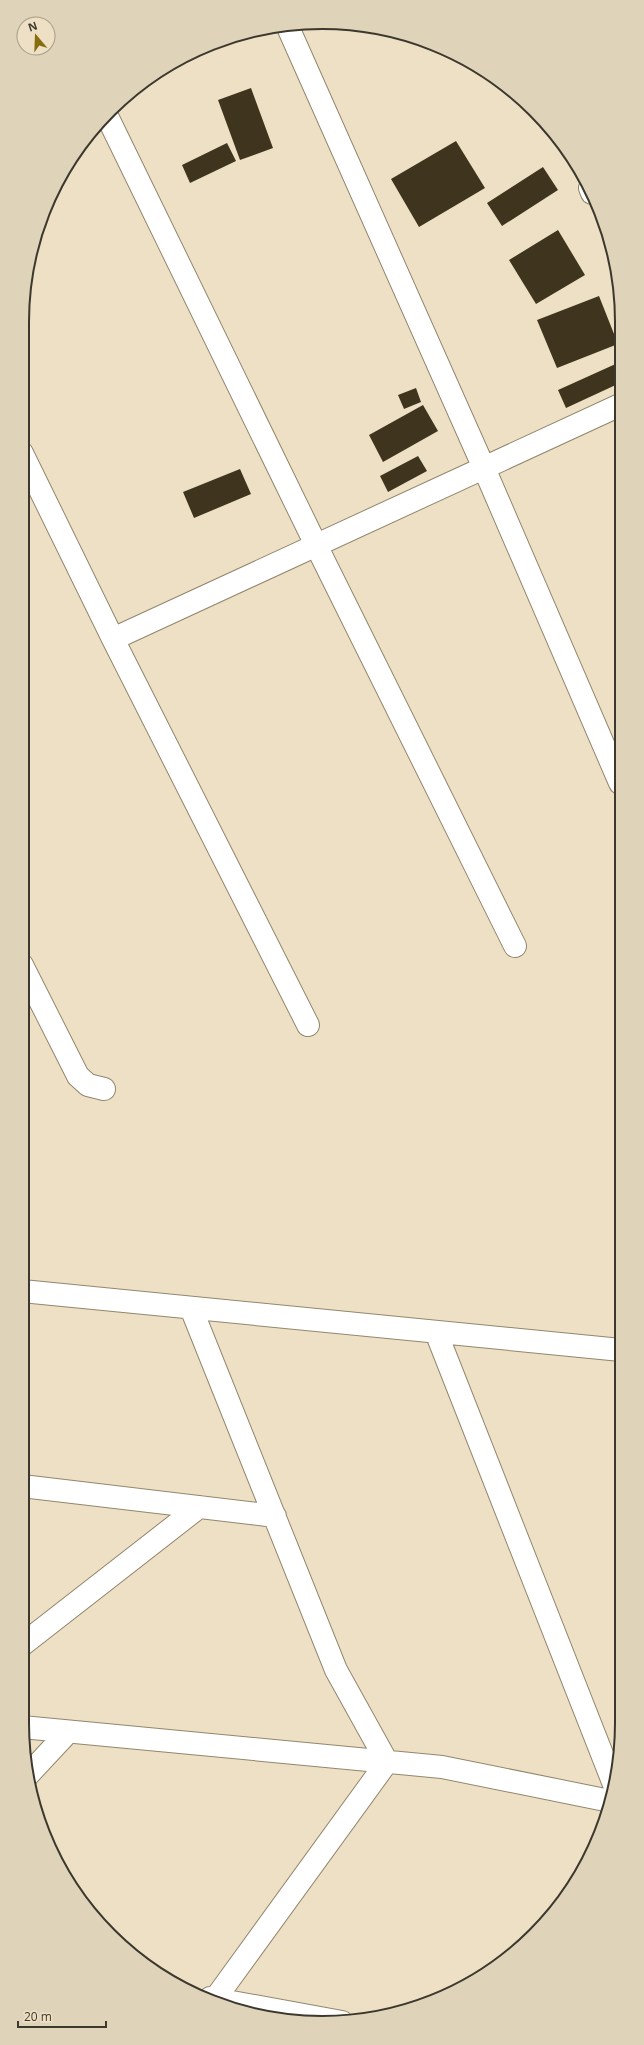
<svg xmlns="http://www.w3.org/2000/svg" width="644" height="2045" font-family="'Open Sans',sans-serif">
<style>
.building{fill:#3f351f}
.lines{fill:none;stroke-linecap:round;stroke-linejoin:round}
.minor-casing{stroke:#92866d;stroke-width:24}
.minor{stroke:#fff;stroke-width:22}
.rim{fill:none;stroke:#3d382d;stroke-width:2}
</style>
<rect width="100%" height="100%" fill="#ede0c5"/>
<!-- building -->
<path class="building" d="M251 88 273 148 240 160 218 100Z
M456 141 485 188 419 227 391 179Z
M227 143 236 161 190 183 182 165Z
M543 167 558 190 502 226 487 203Z
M558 230 585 275 536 304 509 260Z
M599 296 618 344 557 368 537 320Z
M620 362V383L566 408 558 390Z
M416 388 421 402 404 409 398 395Z
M423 405 438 431 383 462 369 435Z
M418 456 427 471 388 492 380 476Z
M240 469 251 494 194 518 183 492Z"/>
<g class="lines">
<!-- minor casing -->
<g class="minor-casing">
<path id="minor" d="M287 25 484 468 620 783
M106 114 316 545 515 946
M590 188 592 193
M22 453 113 639 308 1025
M113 639 620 405
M22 965 78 1076 88 1085 104 1089
M22 1291 621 1350
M191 1308 336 1670 387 1762 215 1999
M436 1332 615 1787
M22 1486 275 1516
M22 1645 199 1507
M22 1727 442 1767 610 1801
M27 1776 68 1732
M210 1998 342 2022"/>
</g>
<!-- minor -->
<use href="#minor" class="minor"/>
</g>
<!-- crop -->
<path d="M0 0H644V2045H0ZM322 29H322A293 293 0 0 1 615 322V1723A293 293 0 0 1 322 2016H322A293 293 0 0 1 29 1723V322A293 293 0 0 1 322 29Z" fill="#dfd3b9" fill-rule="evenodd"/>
<path class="rim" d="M322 29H322A293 293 0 0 1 615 322V1723A293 293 0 0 1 322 2016H322A293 293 0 0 1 29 1723V322A293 293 0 0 1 322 29Z"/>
<!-- north arrow -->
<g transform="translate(36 36) rotate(341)"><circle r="19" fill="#ede0c5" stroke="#a79d88"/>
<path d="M0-3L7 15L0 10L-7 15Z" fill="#876d0b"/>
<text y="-6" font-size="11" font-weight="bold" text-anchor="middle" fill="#3d382d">N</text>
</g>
<!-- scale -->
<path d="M18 2021v6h88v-6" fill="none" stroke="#3d382d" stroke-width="2"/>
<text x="24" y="2021" font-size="12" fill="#3d382d" stroke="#ede0c5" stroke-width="3" paint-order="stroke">20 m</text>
</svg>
